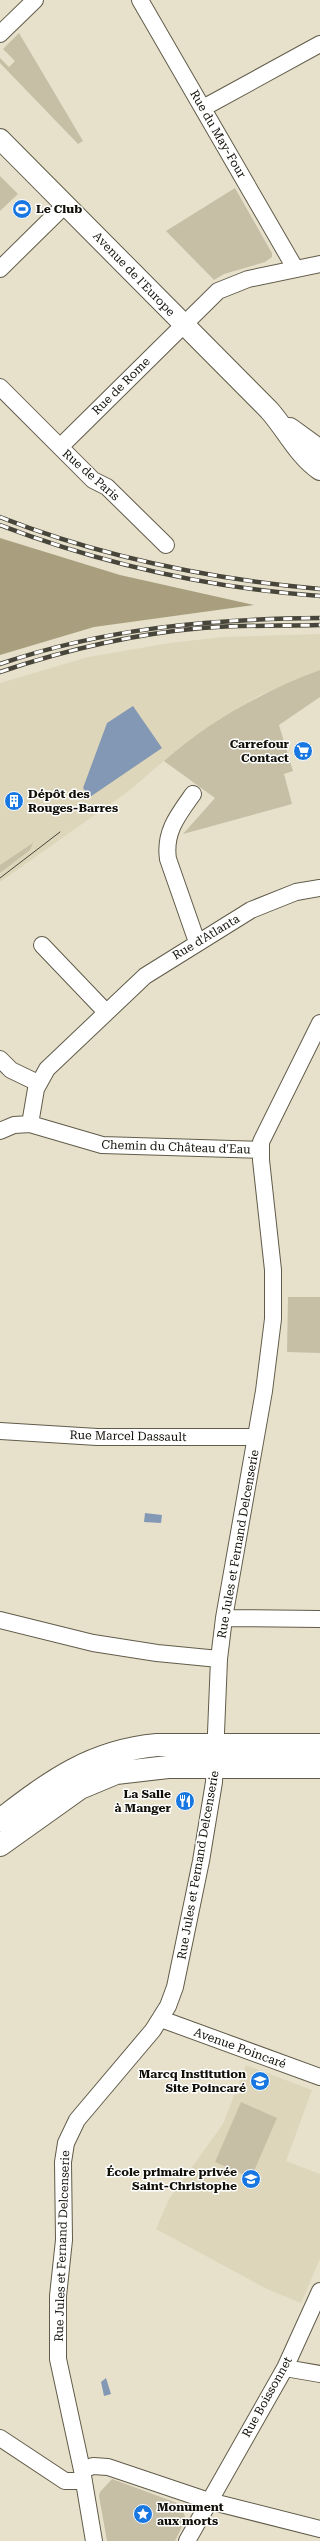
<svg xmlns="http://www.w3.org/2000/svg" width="320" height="2541" font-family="'Roboto Serif',serif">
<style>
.built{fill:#ded6ba}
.green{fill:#c6bfa6}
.forest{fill:#a99f7e}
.water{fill:#8398b4}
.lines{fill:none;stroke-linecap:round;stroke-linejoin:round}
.minor-casing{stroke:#615c4a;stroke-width:18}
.tertiary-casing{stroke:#615c4a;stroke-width:22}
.secondary-casing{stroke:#615c4a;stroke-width:24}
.minor{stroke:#fff;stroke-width:16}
.tertiary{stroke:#fff;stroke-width:20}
.secondary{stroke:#fff;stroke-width:22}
.tram{stroke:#48453a;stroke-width:1}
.rail-casing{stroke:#48453a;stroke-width:4.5}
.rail{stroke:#fff;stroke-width:3;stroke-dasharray:9;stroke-linecap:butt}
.labels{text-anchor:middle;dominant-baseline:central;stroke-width:3;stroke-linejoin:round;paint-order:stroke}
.street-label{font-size:12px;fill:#110f08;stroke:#fff}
.poi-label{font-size:12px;font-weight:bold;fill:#110f08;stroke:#fff;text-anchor:end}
</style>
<rect width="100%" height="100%" fill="#e7e1cc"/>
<!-- built -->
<path class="built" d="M320 634V670L258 696 226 715 174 752 130 790 0 882V683L88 657 170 643 222 637Z
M246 2065 312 2090 286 2161 320 2174V2259L301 2303 267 2289 156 2229 169 2199 223 2124Z"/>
<!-- green -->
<path class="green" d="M19 33 83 141 78 144 0 63V58L9 67 15 61 3 49Z
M0 176 18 194 0 211Z
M235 188 272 253V257L265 262 224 274 214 280 166 231Z
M320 670V697L279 725 293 771 284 774 292 804 183 834 215 798 164 761C210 721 263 691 320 670Z
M33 843 30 850 0 873V865Z
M288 1297H320V1353L287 1352Z
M241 2102 277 2118 251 2178 215 2162Z
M112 2479 180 2504 186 2519 175 2541H107L99 2496 100 2492Z"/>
<!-- forest -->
<path class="forest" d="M0 538 120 575 254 605 94 627 0 655Z"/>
<!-- water -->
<path class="water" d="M133 706 162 748 90 797 83 788 107 723Z
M145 1513 162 1515 161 1523 144 1522Z
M106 2378 111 2394 104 2396 101 2382Z"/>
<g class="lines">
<!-- minor casing -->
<g class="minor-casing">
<path id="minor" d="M140 0 295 268
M0 34 35 0
M203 108 320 44
M0 269 65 205
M0 387 93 480 107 487 166 545
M60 447 218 291 248 279 320 264
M193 794C178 815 164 832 168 859L197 942
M42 945 106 1012
M0 1059 11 1070 38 1083
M30 1124 36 1089 47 1069 145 976 251 910 296 892 320 888
M0 1131 14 1125 30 1124 102 1145 261 1150
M0 1431 97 1437H256
M224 1618 320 1619
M0 1620 93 1643 157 1653 219 1659
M161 2019 320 2077
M285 2368 320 2374
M0 2438 65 2481H84
M82 2470 93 2466 108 2467 209 2501 320 2529
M94 2541 82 2470 58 2359V2296L64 2240 63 2162 66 2143 77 2120 153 2030 168 2006 175 1987 201 1861 214 1782 219 1659 224 1618 264 1391 273 1319V1270L261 1160V1142L320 1023
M187 2541 285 2368 320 2291"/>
</g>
<!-- tertiary casing -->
<g class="tertiary-casing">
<path id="tertiary" d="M0 139 269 410C286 429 299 456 320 470
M290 428 320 450"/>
</g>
<!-- secondary casing -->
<g class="secondary-casing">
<path id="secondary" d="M0 1820C51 1781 91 1751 157 1745H320
M0 1845 80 1788 116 1773 168 1767H320"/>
</g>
<!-- minor -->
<use href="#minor" class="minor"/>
<!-- tertiary -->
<use href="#tertiary" class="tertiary"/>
<!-- secondary -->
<use href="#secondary" class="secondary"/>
<!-- tram -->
<path class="tram" d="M0 878 60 832"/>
<!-- rail casing -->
<g class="rail-casing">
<path id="rail" d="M0 517C102 557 211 579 320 589
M0 525C102 564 211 588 320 596
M0 664C106 628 209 619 320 618
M0 672C65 650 133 634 202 628 241 625 280 626 320 625"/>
</g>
<!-- rail -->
<use href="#rail" class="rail"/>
</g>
<!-- icons -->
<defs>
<g id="stadium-disc" transform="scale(1)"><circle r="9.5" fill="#1877e0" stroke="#fff"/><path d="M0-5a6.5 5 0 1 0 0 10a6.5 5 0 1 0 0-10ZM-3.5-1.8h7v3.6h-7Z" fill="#fff"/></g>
<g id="supermarket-disc" transform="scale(1)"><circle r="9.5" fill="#1877e0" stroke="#fff"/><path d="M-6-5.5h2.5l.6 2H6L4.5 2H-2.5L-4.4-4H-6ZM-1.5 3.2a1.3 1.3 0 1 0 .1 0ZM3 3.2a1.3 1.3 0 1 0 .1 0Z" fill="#fff"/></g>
<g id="building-disc" transform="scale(1)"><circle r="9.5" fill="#1877e0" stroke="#fff"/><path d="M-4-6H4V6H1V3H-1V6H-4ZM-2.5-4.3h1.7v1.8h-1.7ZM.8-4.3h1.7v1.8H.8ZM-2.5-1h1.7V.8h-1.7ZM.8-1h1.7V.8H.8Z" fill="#fff"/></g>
<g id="restaurant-disc" transform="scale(1)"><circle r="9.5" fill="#1877e0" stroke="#fff"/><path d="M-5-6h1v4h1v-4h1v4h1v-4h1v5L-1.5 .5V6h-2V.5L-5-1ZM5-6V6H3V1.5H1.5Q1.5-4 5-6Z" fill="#fff"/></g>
<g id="school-disc" transform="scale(1)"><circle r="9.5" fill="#1877e0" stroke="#fff"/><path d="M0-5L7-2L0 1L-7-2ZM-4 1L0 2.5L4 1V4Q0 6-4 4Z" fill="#fff"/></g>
<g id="sight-disc" transform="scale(1)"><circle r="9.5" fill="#1877e0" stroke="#fff"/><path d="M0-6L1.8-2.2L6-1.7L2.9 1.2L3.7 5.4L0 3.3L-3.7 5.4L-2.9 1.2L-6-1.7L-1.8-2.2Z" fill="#fff"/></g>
</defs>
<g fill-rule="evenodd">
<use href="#stadium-disc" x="22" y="209"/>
<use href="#supermarket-disc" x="303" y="751"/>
<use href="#building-disc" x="14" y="801"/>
<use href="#restaurant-disc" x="185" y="1801"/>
<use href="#school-disc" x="260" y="2081"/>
<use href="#school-disc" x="251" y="2179"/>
<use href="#sight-disc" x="143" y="2514"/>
</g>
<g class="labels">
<!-- street labels -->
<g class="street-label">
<text transform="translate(218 134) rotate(60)">Rue du May-Four</text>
<text transform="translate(134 274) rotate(46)">Avenue de l'Europe</text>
<text transform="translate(121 386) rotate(-45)">Rue de Rome</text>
<text transform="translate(91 475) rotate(41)">Rue de Paris</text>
<text transform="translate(206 937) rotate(-31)">Rue d'Atlanta</text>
<text transform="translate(176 1147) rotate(2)">Chemin du Château d'Eau</text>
<text transform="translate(128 1436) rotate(1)">Rue Marcel Dassault</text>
<text transform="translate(238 1544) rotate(-80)">Rue Jules et Fernand Delcenserie</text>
<text transform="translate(198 1865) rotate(-80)">Rue Jules et Fernand Delcenserie</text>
<text transform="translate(240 2048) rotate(20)">Avenue Poincaré</text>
<text transform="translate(62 2246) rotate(-88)">Rue Jules et Fernand Delcenserie</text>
<text transform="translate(267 2397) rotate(-61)">Rue Boissonnet</text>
</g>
<!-- poi labels -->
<g class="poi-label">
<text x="36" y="209" text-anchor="start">Le Club</text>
<text x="289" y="744">Carrefour<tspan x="289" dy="14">Contact</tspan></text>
<text x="28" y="794" text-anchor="start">Dépôt des<tspan x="28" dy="14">Rouges-Barres</tspan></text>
<text x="171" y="1794">La Salle<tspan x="171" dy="14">à Manger</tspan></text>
<text x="246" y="2074">Marcq Institution<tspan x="246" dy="14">Site Poincaré</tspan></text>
<text x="237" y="2172">École primaire privée<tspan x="237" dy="14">Saint-Christophe</tspan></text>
<text x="157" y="2507" text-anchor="start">Monument<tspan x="157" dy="14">aux morts</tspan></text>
</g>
</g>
</svg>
